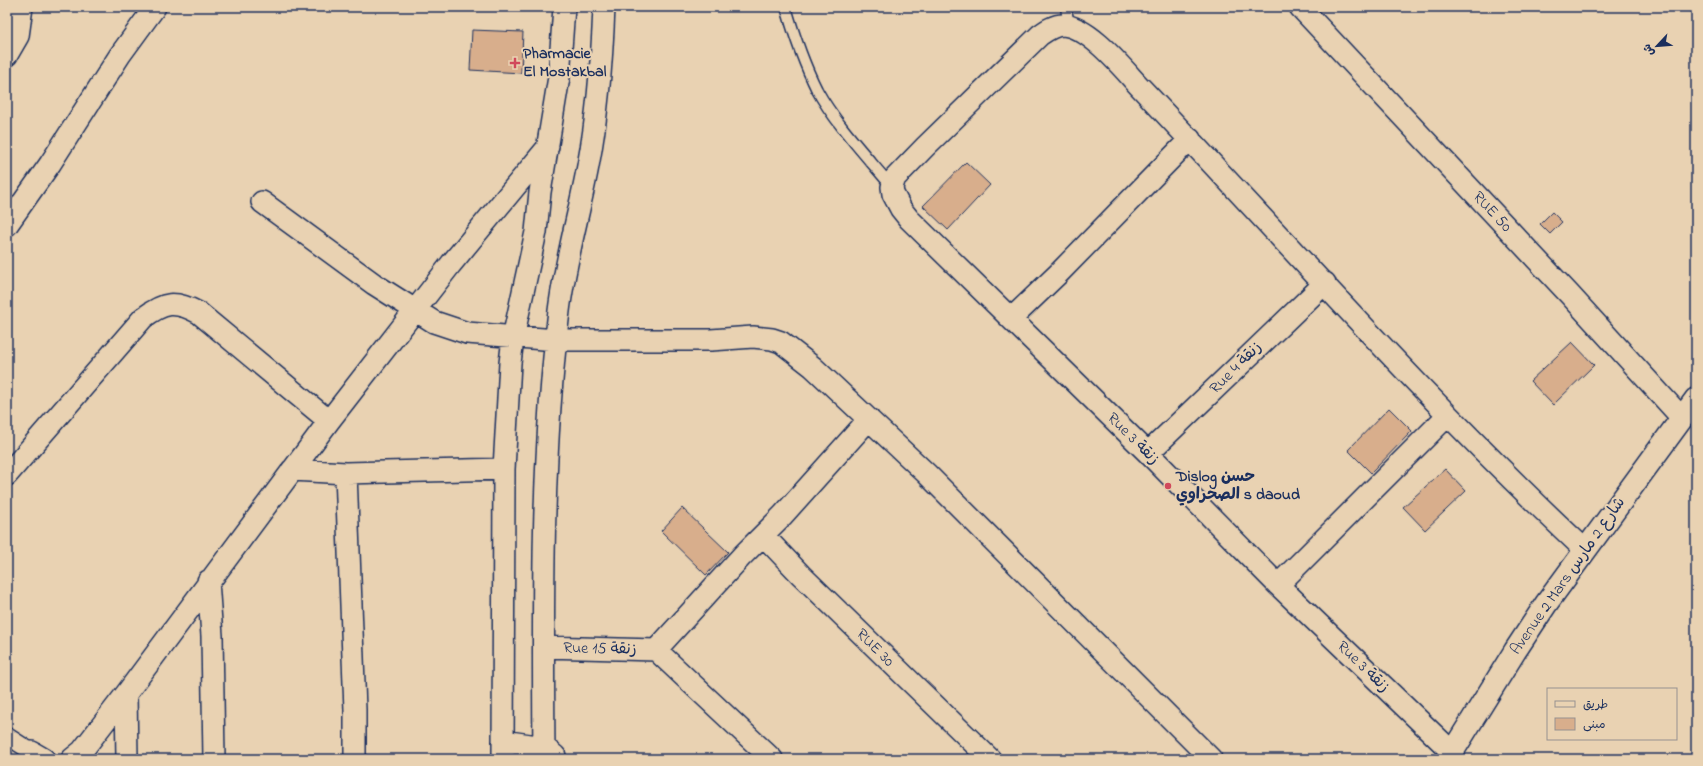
<svg xmlns="http://www.w3.org/2000/svg" width="1703" height="766" font-family="'Indie Flower','Playpen Sans Arabic',sans-serif">
<style>
.building{fill:#d8ae8c;stroke:#1b2f5e}
.lines{fill:none;stroke-linecap:round;stroke-linejoin:round}
.service-casing{stroke:#1b2f5e;stroke-width:13}
.pedestrian-casing{stroke:#1b2f5e;stroke-width:19}
.minor-casing{stroke:#1b2f5e;stroke-width:24}
.tertiary-casing{stroke:#1b2f5e;stroke-width:25}
.service{stroke:#e9d2b2;stroke-width:10}
.pedestrian{stroke:#e9d2b2;stroke-width:16}
.minor{stroke:#e9d2b2;stroke-width:21}
.tertiary{stroke:#e9d2b2;stroke-width:22}
.poi-dot{fill:#d1495b;stroke:#e9d2b2;stroke-width:1.5}
.labels{text-anchor:middle;dominant-baseline:central;stroke-width:4;stroke-linejoin:round;paint-order:stroke}
.poi-label{font-size:16px;font-weight:bold;fill:#1b2f5e;stroke:#e9d2b2;text-anchor:start}
.street-label{font-size:16px;fill:#1b2f5e;stroke:#e9d2b2}
</style>
<rect width="100%" height="100%" fill="#e9d2b2"/>
<filter id="ink" filterUnits="userSpaceOnUse"><feTurbulence type="fractalNoise" baseFrequency=".025" numOctaves="2"/><feDisplacementMap in="SourceGraphic" scale="8" xChannelSelector="R" yChannelSelector="G"/><feConvolveMatrix kernelMatrix="1 2 1 2 8 2 1 2 1" color-interpolation-filters="sRGB"/></filter>
<g filter="url(#ink)">
<!-- building -->
<path class="building" d="M472 30 523 32 521 73 470 70Z
M966 162 990 185 948 230 923 206Z
M1552 212 1562 222 1550 234 1540 224Z
M1572 342 1594 365 1553 405 1530 381Z
M1389 408 1412 431 1371 473 1348 450Z
M1445 469 1466 491 1425 530 1403 507Z
M682 508 728 552 706 575 661 531Z"/>
<g class="lines">
<!-- service casing -->
<g class="service-casing">
<path id="service" d="M786 7C794 35 804 64 817 90 835 123 868 158 892 187
M1066 7 1069 27"/>
</g>
<!-- pedestrian casing -->
<g class="pedestrian-casing">
<path id="pedestrian" d="M7 736 32 752"/>
</g>
<!-- minor casing -->
<g class="minor-casing">
<path id="minor" d="M1300 7 1570 295 1682 418
M7 55 18 36 22 7
M262 202 374 284 415 310 434 322 467 333 556 340H711L753 337 772 339 781 342 813 367 927 474 1211 759
M7 225 50 164 120 55 155 7
M1011 319 1058 274 1190 139
M1148 453 1325 283
M292 470 346 473 504 469
M346 473 355 710V759
M7 475 143 318C164 302 175 300 199 313L329 421
M763 535 801 575 990 759
M208 581 212 636 214 759
M1278 585 1448 415
M544 647 656 650
M656 650 742 556 783 515 869 419
M656 650 772 759
M126 694 127 759
M503 741 544 747 555 756
M32 752 44 759
M1452 752 1278 585 1148 453 909 219 901 209 893 194 892 187 895 178 925 147 1040 35C1047 30 1054 25 1063 25 1090 27 1123 69 1141 88 1288 243 1429 404 1585 550
M72 759 82 751 126 694 329 421 451 264 548 147
M503 759 504 469 510 363 513 338 536 232 540 192 559 77 564 7
M544 759C543 610 541 459 559 311 565 262 579 214 588 166 598 114 602 60 604 7"/>
</g>
<!-- tertiary casing -->
<g class="tertiary-casing">
<path id="tertiary" d="M1448 759 1515 651 1546 604 1696 399"/>
</g>
<!-- service -->
<use href="#service" class="service"/>
<!-- pedestrian -->
<use href="#pedestrian" class="pedestrian"/>
<!-- minor -->
<use href="#minor" class="minor"/>
<!-- tertiary -->
<use href="#tertiary" class="tertiary"/>
</g>
</g>
<!-- markers -->
<g class="poi-dot">
<path d="M513 57h4v4h4v4h-4v4h-4v-4h-4v-4h4z"/>
<circle cx="1168" cy="486" r="4"/>
</g>
<g class="labels">
<!-- poi labels -->
<g class="poi-label">
<text x="523" y="54">Pharmacie<tspan x="523" dy="18">El Mostakbal</tspan></text>
<text x="1176" y="477">Dislog حسن<tspan x="1176" dy="18">الصحراوي s daoud</tspan></text>
</g>
<!-- street labels -->
<g class="street-label">
<text transform="translate(1492 212) rotate(47)">RUE 50</text>
<text transform="translate(1236 368) rotate(-45)">Rue 4 زنقة</text>
<text transform="translate(1133 439) rotate(45)">Rue 3 زنقة</text>
<text transform="translate(1568 576) rotate(-55)">Avenue 2 Mars شارع 2 مارس</text>
<text transform="translate(875 648) rotate(45)">RUE 30</text>
<text transform="translate(600 649) rotate(1)">Rue 15 زنقة</text>
<text transform="translate(1363 667) rotate(44)">Rue 3 زنقة</text>
</g>
</g>
<!-- margin -->
<rect width="1703" height="766" fill="none" stroke="#e9d2b2" stroke-width="24"/>
<rect x="12" y="12" width="1679" height="742" fill="none" stroke="#1b2f5e" stroke-width="1.5" filter="url(#ink)"/>
<!-- legend -->
<rect x="1547" y="688" width="130" height="52" fill="#e9d2b2" stroke="#979190"/>
<rect x="1555" y="701" width="20" height="6" fill="#e9d2b2" stroke="#979190"/>
<text x="1583" y="708" font-size="12" fill="#1b2f5e">طريق</text>
<rect x="1555" y="718" width="20" height="12" fill="#d8ae8c" stroke="#979190"/>
<text x="1583" y="728" font-size="12" fill="#1b2f5e">مبنى</text>
<!-- north arrow -->
<g transform="translate(1657 46) rotate(244)" stroke="#e9d2b2" stroke-width="3" paint-order="stroke">
<path d="M0-3L7 15L0 10L-7 15Z" fill="#1b2f5e"/>
<text y="-6" font-size="11" font-weight="bold" text-anchor="middle" fill="#1b2f5e">ش</text>
</g>
</svg>
